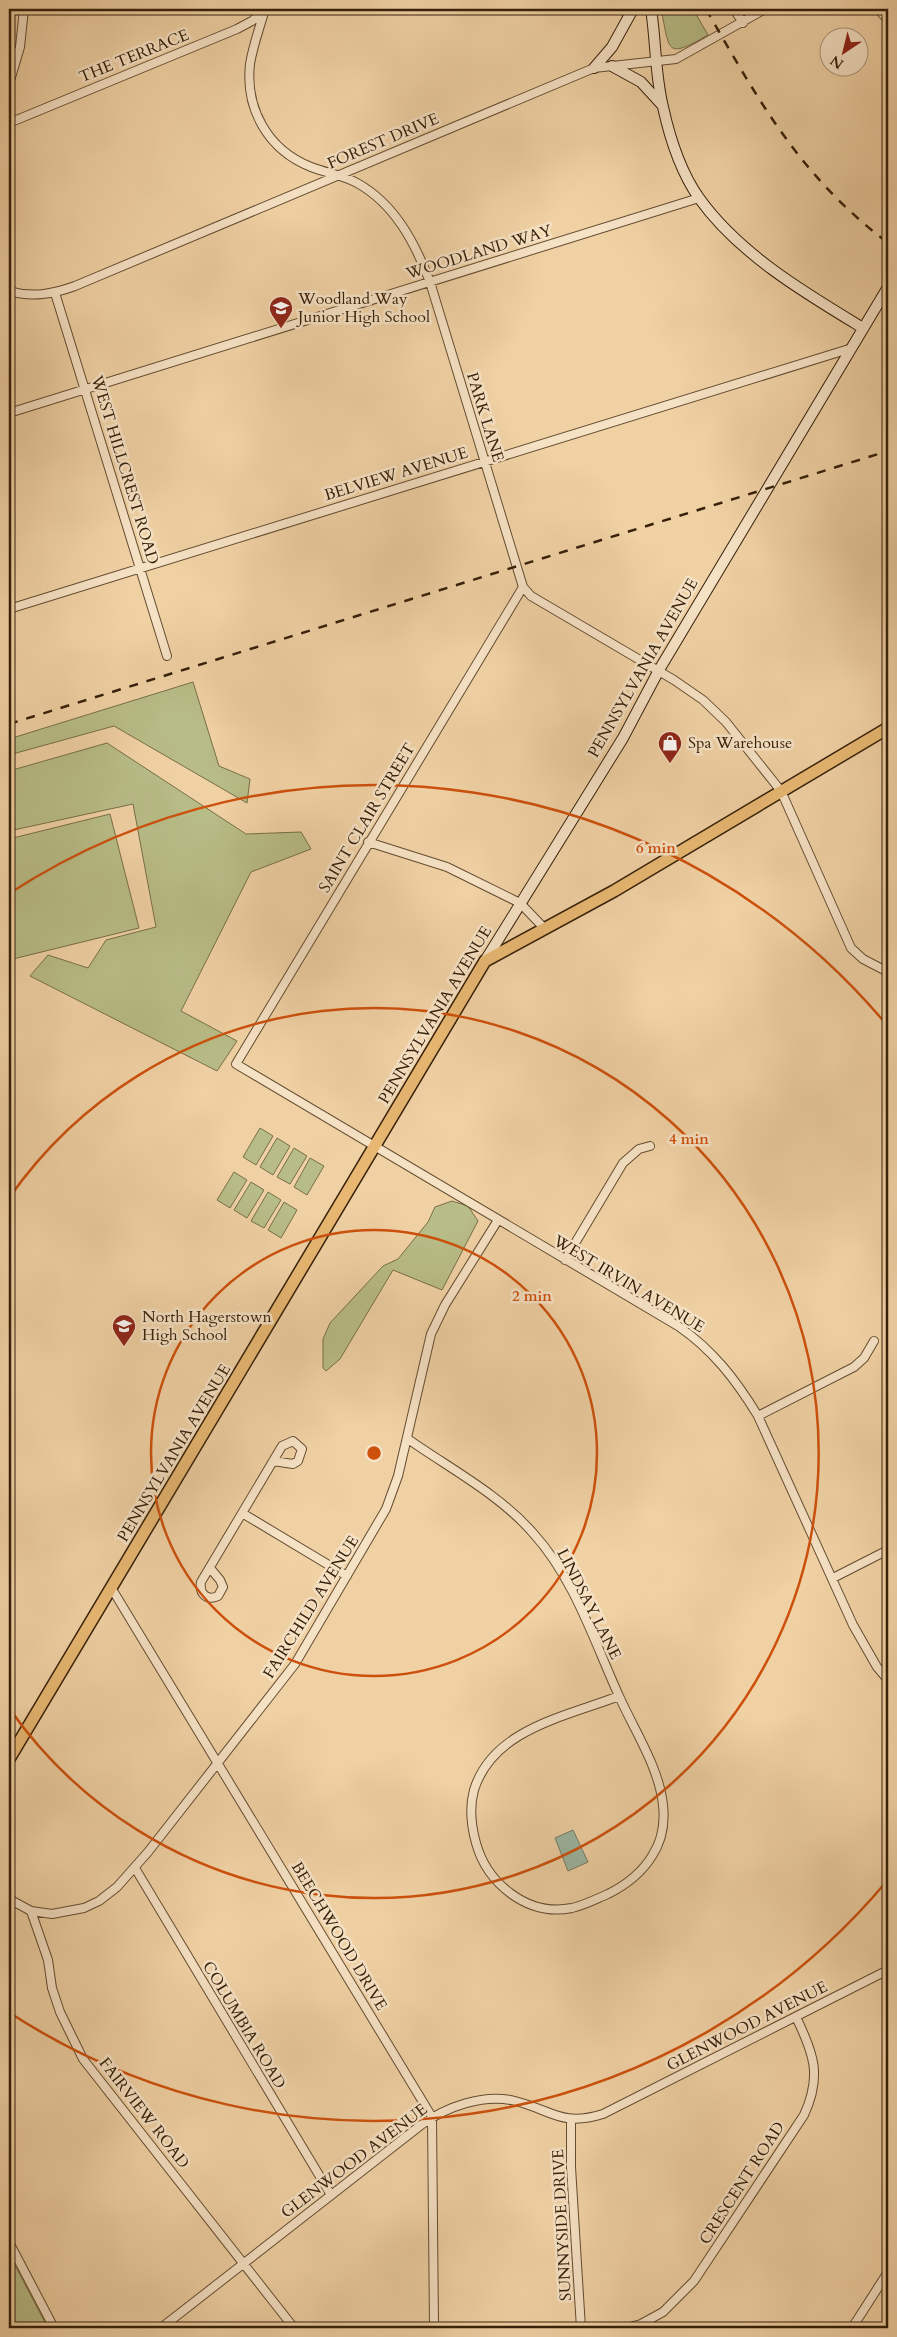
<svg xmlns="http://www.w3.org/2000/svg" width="897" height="2337" font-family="Cardo,serif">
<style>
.green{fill:#b8bc86;stroke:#776e48}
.water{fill:#9bb7a3;stroke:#737b66}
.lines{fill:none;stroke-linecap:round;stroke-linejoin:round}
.street-casing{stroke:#644c30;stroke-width:10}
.secondary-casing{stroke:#36200a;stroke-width:12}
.primary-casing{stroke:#36200a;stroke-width:14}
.street{stroke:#f5e1c4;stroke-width:8}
.secondary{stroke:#f5e1c4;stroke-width:10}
.primary{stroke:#e8b872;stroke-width:11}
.rail{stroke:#36200a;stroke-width:2.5;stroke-dasharray:9 9;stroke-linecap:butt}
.ring{fill:none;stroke:#cd500c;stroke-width:2.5}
.labels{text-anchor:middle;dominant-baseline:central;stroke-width:5;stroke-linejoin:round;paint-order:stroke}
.street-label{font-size:16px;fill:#36200a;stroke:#f5e1c4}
.poi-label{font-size:16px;fill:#36200a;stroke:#f5e1c4;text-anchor:start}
.centre{fill:#cd500c;stroke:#f5e1c4;stroke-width:2.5}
.ring-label{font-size:15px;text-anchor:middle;font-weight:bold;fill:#cd500c;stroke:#f5e1c4;stroke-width:5;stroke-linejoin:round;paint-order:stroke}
</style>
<rect width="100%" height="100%" fill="#f0d1a4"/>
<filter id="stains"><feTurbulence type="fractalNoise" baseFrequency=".004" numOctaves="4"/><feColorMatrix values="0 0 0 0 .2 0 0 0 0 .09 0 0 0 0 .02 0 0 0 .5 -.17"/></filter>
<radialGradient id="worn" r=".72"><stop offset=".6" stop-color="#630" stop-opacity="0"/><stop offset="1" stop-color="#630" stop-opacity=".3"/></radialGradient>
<!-- green -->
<path class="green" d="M661 9H693L708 35C665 60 670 51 661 9Z
M193 682 219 766 250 779 247 803 114 726 9 755V739Z
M107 743 246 834 301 832 311 849 251 872 181 1011 237 1041 217 1071 30 976 48 955 88 968 106 940 156 927 133 804 9 831V771Z
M110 814 139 928 9 960V839Z
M260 1128 273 1136 256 1165 243 1157Z
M277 1138 290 1146 273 1175 260 1167Z
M294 1148 307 1156 290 1184 277 1177Z
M310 1158 324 1166 307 1195 294 1187Z
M234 1172 247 1180 230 1208 217 1200Z
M251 1182 264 1190 247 1218 234 1210Z
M268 1192 281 1200 264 1228 251 1221Z
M452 1201 468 1206 478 1221 442 1290 393 1270 340 1359 326 1371 323 1368V1339L330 1323 383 1266 398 1259 428 1222 435 1207Z
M284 1202 297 1210 281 1238 268 1230Z
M9 2254 48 2328H9Z"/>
<!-- water -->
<path class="water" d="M573 1830 588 1862 568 1871 555 1838Z"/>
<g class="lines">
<!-- street casing -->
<g class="street-casing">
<path id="street" d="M265 9C260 27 253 45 250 64 245 109 268 150 311 167 326 173 343 175 357 183 395 204 415 243 430 282L523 587 531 596 674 680 703 700 726 722 781 791 851 948 863 959 888 972
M734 9 743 23
M878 9 888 20
M9 84 20 47 24 9
M9 123 237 29 252 21 265 10
M9 291C32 298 53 294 75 286L594 68 676 59 765 9
M55 293 167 656
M9 413 699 198
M523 587 236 1064 678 1326C713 1350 736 1380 758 1416L853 1625 877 1667 888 1680
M9 609 849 349
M368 842 447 867 520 903 545 929
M565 1260 623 1163 639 1149 650 1146
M758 1416 854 1367 864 1358 874 1341
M408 1439C449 1468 499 1494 533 1533 574 1578 594 1641 619 1696 634 1730 659 1767 663 1805 665 1823 662 1841 652 1856 641 1874 626 1885 608 1894 596 1899 585 1905 572 1908 527 1917 487 1883 476 1843 471 1825 469 1808 474 1790 493 1729 565 1717 619 1696
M242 1513 347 1576
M210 1568 220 1580 223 1587 218 1596C207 1601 199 1594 201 1582L282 1446 293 1441 302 1449 298 1461 293 1464 273 1461
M833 1578 888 1550
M112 1589 432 2117 434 2328
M135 1868 331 2195
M9 1899 31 1911 48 1960 52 1988 60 2012 83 2059 294 2328
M31 1911 52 1914 84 1908 99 1901 117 1887 148 1852 295 1664 386 1509 398 1476 431 1334 445 1305 498 1220
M571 2120V2167L581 2328
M9 2242 54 2328
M161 2328 421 2125C446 2107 484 2093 515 2101 552 2110 561 2127 603 2114L888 1970
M626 2328 641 2324 663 2312 694 2281 804 2115C822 2076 814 2054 796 2017
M852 2328 888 2272"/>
</g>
<!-- secondary casing -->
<g class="secondary-casing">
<path id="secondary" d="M651 9C656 41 655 75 663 107 670 139 680 171 699 198 739 254 805 293 863 328
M612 66 641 82 662 105
M594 68 612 47 633 9
M485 961 623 738 659 670 888 287"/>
</g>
<!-- primary casing -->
<g class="primary-casing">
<path id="primary" d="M9 1759 485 961 614 891 888 728"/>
</g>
<!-- street -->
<use href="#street" class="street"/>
<!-- secondary -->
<use href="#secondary" class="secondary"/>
<!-- primary -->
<use href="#primary" class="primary"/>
<!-- rail -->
<path class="rail" d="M706 9C760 103 800 176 888 243
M9 724 888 451"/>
</g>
<!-- distance rings -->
<g class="ring">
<circle cx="374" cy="1453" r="223"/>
<path d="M9 1198A445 445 0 1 1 9 1708"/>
<path d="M886 1882A668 668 0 0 1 10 2013M10 893A668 668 0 0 1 886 1024"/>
</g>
<!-- icons -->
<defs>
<g id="school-pin" transform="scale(1.25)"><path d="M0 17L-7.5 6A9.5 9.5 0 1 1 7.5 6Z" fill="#8f2418" stroke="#f5e1c4"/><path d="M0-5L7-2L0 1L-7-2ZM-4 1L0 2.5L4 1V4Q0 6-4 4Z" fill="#fff"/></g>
<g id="shop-pin" transform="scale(1.25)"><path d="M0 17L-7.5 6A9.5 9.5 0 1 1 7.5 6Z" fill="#8f2418" stroke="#f5e1c4"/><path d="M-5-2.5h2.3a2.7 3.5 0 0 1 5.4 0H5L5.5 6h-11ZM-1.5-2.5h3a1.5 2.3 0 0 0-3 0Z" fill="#fff"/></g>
</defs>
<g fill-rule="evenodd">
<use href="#school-pin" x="281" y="308"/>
<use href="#shop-pin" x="670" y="743"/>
<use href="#school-pin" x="124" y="1326"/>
</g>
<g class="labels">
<!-- street labels -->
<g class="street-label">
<text transform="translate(134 56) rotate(-22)">THE TERRACE</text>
<text transform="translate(383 141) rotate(-23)">FOREST DRIVE</text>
<text transform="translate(479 252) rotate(-17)">WOODLAND WAY</text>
<text transform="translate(485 417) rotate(73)">PARK LANE</text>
<text transform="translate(125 470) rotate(73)">WEST HILLCREST ROAD</text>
<text transform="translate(396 474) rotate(-17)">BELVIEW AVENUE</text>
<text transform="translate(643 668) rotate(-60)">PENNSYLVANIA AVENUE</text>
<text transform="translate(367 818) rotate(-59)">SAINT CLAIR STREET</text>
<text transform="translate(435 1015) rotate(-59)">PENNSYLVANIA AVENUE</text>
<text transform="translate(629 1284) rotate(31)">WEST IRVIN AVENUE</text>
<text transform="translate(174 1453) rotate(-59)">PENNSYLVANIA AVENUE</text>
<text transform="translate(589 1604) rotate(63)">LINDSAY LANE</text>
<text transform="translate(311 1607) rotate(-58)">FAIRCHILD AVENUE</text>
<text transform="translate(339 1936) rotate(59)">BEECHWOOD DRIVE</text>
<text transform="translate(244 2025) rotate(59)">COLUMBIA ROAD</text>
<text transform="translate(747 2026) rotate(-27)">GLENWOOD AVENUE</text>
<text transform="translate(144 2113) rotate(52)">FAIRVIEW ROAD</text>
<text transform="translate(354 2161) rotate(-37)">GLENWOOD AVENUE</text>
<text transform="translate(742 2183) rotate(-57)">CRESCENT ROAD</text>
<text transform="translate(562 2225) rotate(-93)">SUNNYSIDE DRIVE</text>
</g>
<!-- poi labels -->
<g class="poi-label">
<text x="298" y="299">Woodland Way<tspan x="298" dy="18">Junior High School</tspan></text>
<text x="688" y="743">Spa Warehouse</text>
<text x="142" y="1317">North Hagerstown<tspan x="142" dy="18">High School</tspan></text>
</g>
</g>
<circle cx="374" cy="1453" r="8" class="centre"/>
<g class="ring-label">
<text x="656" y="853">6 min</text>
<text x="689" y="1144">4 min</text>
<text x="532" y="1301">2 min</text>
</g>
<!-- margin -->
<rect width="897" height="2337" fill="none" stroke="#f0d1a4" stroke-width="30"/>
<rect x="10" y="10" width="877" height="2317" fill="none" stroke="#36200a" stroke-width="2.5"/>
<rect x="15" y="15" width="867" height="2307" fill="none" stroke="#36200a"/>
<!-- north arrow -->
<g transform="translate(844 52) rotate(215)"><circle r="24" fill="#f5e1c4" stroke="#a9947a"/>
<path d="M0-4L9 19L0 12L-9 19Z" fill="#8f2418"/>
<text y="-8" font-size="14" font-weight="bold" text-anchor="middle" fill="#36200a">N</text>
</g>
<rect width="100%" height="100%" filter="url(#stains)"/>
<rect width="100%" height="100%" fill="url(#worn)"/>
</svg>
